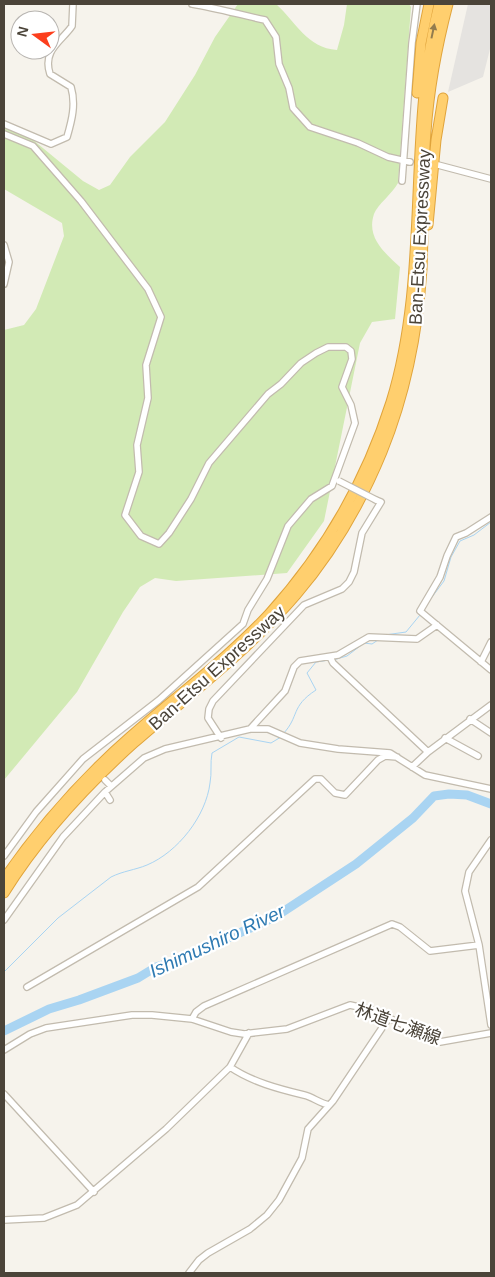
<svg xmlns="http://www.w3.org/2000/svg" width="495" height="1277" font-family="Arial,'Noto Sans JP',sans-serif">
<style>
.green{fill:#d2eab5}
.parking{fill:#e5e3e0}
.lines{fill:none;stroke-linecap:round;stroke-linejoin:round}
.stream{stroke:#a9d4f2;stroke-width:1}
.river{stroke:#a9d4f2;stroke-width:9}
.minor-casing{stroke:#c2bbae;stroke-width:8}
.highway-casing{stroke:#e0a43c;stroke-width:11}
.minor{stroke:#fff;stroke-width:5.5}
.highway{stroke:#ffcf6e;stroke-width:9}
.minor-bridge-casing{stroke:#c2bbae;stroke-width:8;stroke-linecap:butt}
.minor-bridge{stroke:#fff;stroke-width:5.5}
.oneway{fill:#937c4e}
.labels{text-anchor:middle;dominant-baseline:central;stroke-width:4.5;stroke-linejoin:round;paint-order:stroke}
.street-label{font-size:18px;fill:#4b4439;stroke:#fff}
.water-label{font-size:19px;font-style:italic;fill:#2e7ab2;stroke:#fff}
</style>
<rect width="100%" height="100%" fill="#f6f3ec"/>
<!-- green -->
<path class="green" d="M238 4H276C296 22 307 48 337 50L344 25 347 4H409L411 7 398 183C393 193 377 205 374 214 366 238 385 253 400 267L395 319 372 322 360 343 324 521 287 573 176 581 155 578 140 587 123 612 77 692 4 780V330L24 325 36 309 64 236 62 223 4 189V127L27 135 83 181 99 190 110 185 130 157 165 122 195 75 215 37Z"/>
<!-- parking -->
<path class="parking" d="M468 4H491V45L483 77 448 92Z"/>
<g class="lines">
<!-- stream -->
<path class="stream" d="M432 597 444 581 451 557 460 541 474 535 491 522
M385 635 406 632 420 615
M333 660 347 656 364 643 372 644 378 640
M283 734C300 716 290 707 316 690L307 673 316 662 329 660
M4 972 58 918 111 877C123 871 135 870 147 865 178 852 206 816 210 783 212 773 210 763 212 753L239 737 271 743 281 737"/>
<!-- river -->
<path class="river" d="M4 1031 49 1009 79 1000 138 978 156 967 181 959 275 917 356 864 413 818 434 796 449 794 467 795 491 804"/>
<!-- minor casing -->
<g class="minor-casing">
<path id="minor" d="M192 4C217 8 241 15 265 20L276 37 279 64 289 88 293 108 310 127 358 143 388 157 410 162
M4 124 51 144 67 137C72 120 76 104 71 87L50 74C42 50 62 41 72 26L73 4
M4 134 33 146 81 201 148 289 161 317 146 365 148 398 137 445 139 472 125 515 141 536 159 544 169 533 191 499 209 463 268 394 281 384 301 363 316 353 328 347H346L351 351 352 359 342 387 351 405 355 423 332 486 311 499 288 526 267 579 248 610 243 624 159 700 83 759 36 812 4 856
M438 165 491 179
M402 181 412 43 417 4
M4 245 9 262 4 284
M491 517 466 533 456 537 447 556 440 577 420 611 491 670
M330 657 333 663 428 752
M481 662 491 642
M470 719 491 733
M250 729 285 691 294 667 300 661 338 655 369 637 417 639 437 625
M221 738 208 718 209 709 213 701 304 605 342 589 349 582 354 572 362 533 381 502 376 500
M445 738 478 756
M412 767 428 752 491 705
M105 780 111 786
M105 792 144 758 165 749 250 729H268L300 743 338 749 390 753 425 775 491 789
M491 840 469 872 465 891 479 945 491 1025
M4 920 63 837 105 792 110 800
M27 987 198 887 315 779H321L335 793 345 795 378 760 385 756 397 757
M192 1019 196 1012 204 1006 392 924 400 927 430 951 479 945
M4 1050 30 1034 46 1028 132 1015H152L192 1019 231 1032 244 1034 287 1029 350 1005 372 1010 440 1042 491 1033
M230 1067C252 1082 279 1089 304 1095 313 1097 319 1103 329 1105
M4 1094 94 1192
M4 1220 44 1218 77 1205 166 1129 230 1067 249 1033
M189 1273 199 1260 208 1253 250 1229 267 1215 279 1200 302 1158 308 1129 333 1101 388 1019"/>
</g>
<!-- highway casing -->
<g class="highway-casing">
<path id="highway" d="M417 93 421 43 429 4
M428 225 436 140 443 98
M4 879C40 827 82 779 130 737 176 696 227 659 269 614 325 552 366 481 391 402 431 273 406 134 439 4
M4 893C39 837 85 787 134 743 189 695 248 651 296 595 332 553 361 503 382 452 406 393 418 331 422 269 424 223 422 178 426 132 429 89 437 46 448 4"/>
</g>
<!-- minor -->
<use href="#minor" class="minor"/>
<!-- highway -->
<use href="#highway" class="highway"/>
<!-- minor-bridge casing -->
<g class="minor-bridge-casing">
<path id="minor-bridge" d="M339 481 376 500"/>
</g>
<!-- minor-bridge -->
<use href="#minor-bridge" class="minor-bridge"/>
</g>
<!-- one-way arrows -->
<defs><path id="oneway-solid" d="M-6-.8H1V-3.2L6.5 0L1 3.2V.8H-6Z" transform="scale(1.25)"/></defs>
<use class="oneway" href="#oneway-solid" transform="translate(433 31) rotate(-78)"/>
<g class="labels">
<!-- street labels -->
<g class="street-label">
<text transform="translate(420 237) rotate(-87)">Ban-Etsu Expressway</text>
<text transform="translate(217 668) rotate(-42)">Ban-Etsu Expressway</text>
<text transform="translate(398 1024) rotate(20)">林道七瀬線</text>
</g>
<!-- water labels -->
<g class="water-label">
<text transform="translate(217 941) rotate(-25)">Ishimushiro River</text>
</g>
</g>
<!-- border -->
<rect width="495" height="1277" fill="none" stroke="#4b4439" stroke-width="10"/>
<!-- north arrow -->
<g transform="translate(35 35) rotate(285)"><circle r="24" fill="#ffffff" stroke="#b7b4b0"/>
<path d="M0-4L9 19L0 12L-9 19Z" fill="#fc3f1d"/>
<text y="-8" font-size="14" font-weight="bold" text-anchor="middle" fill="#4b4439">N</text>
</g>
</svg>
